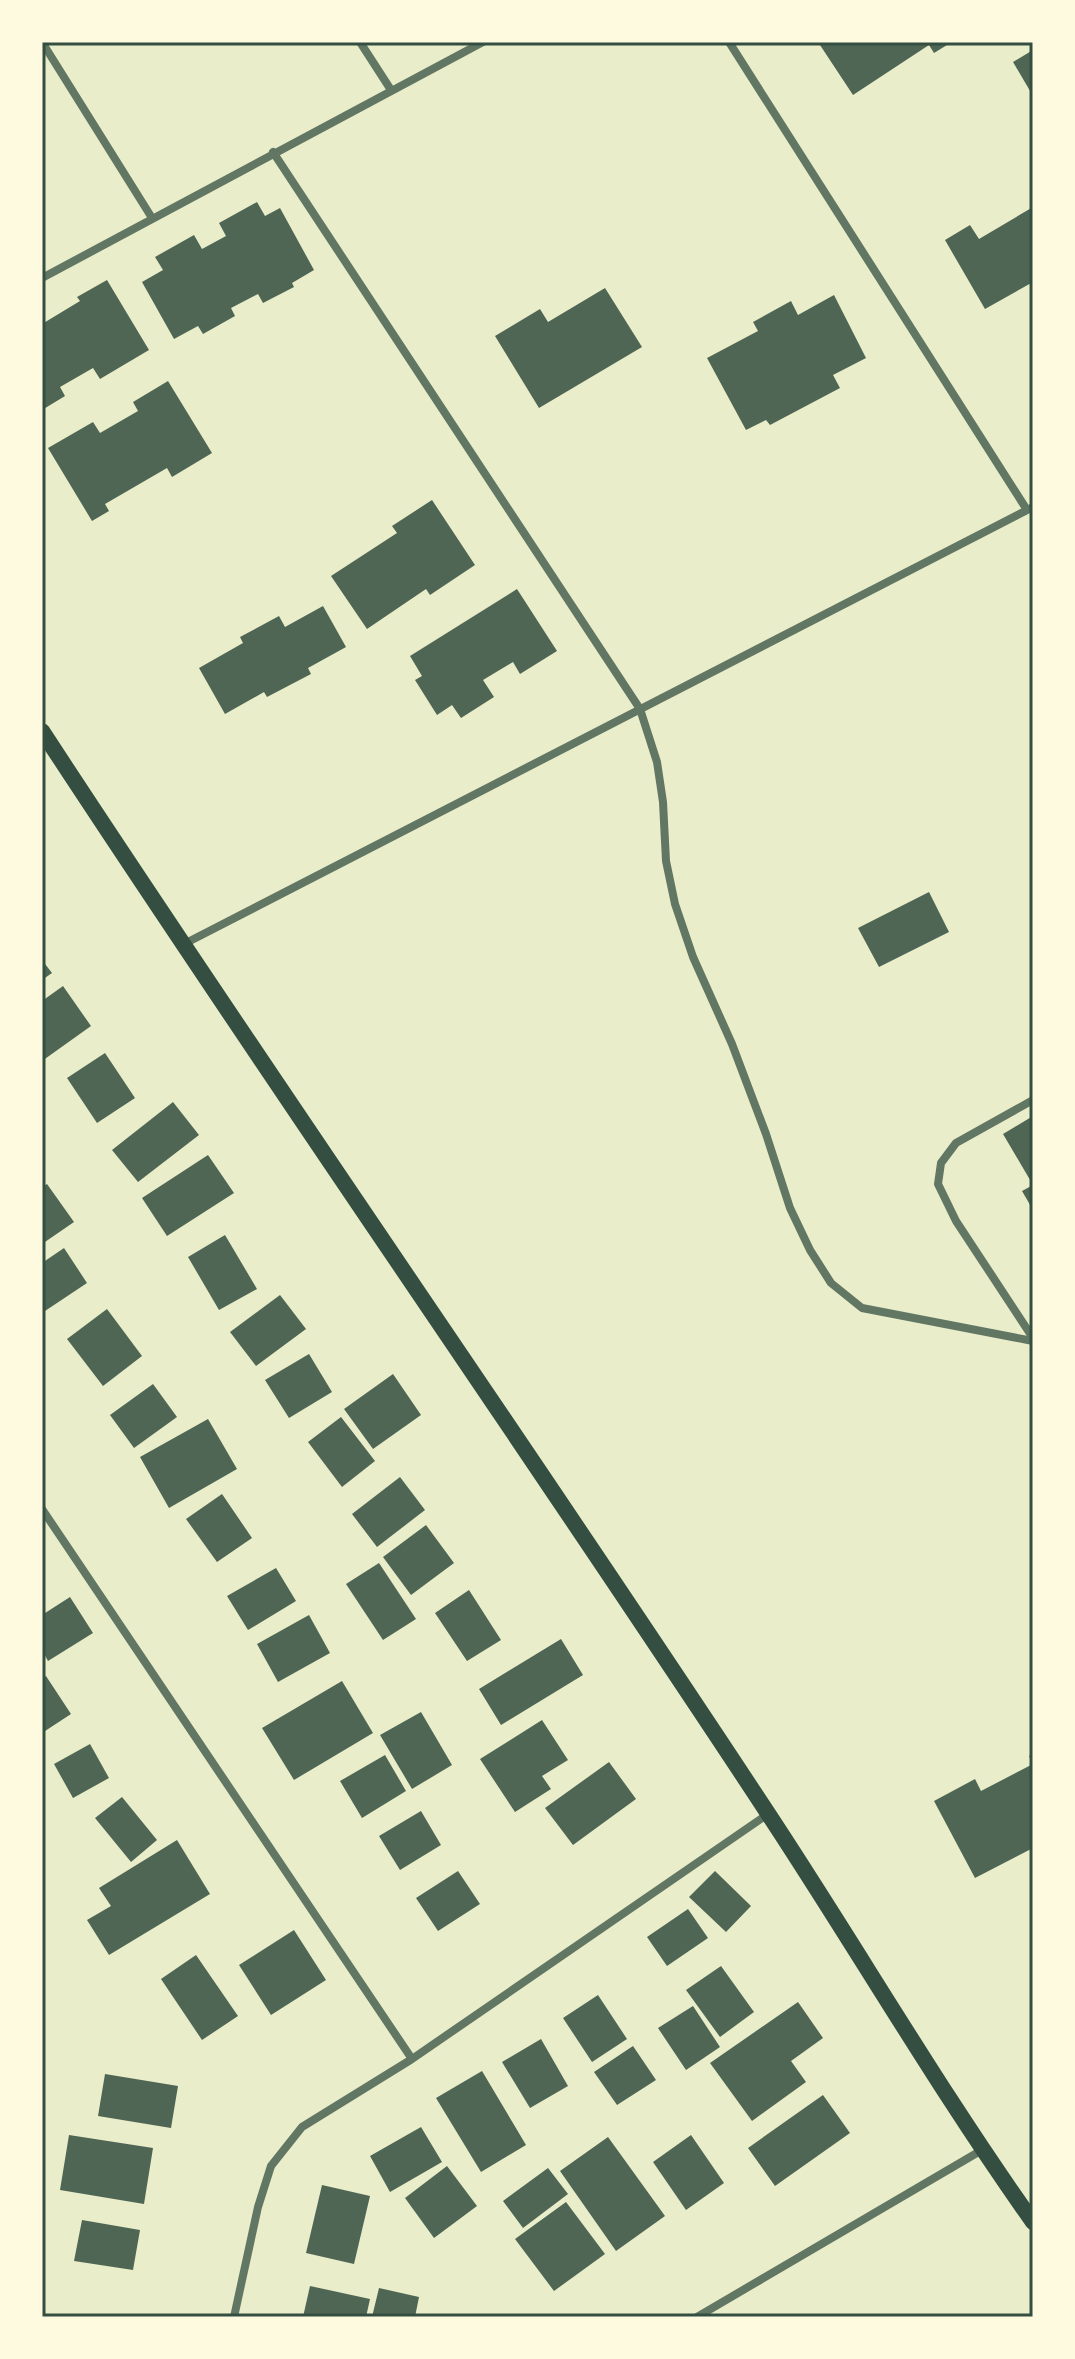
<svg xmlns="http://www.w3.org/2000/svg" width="1075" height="2359" font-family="Montserrat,sans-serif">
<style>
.building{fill:#4f6655}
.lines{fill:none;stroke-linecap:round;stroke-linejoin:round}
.minor{stroke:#617663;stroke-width:8}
.secondary{stroke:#344e41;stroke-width:16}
.neatline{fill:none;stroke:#344e41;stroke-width:3}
</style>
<rect width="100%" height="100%" fill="#e9edc9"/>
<!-- building -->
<path class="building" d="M818 42H952L934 53 929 45 853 95Z
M1033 50V96L1013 62Z
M257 202 265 216 280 208 314 270 292 283 294 287 263 303 258 294 231 308 235 316 203 334 198 326 174 339 142 282 163 270 155 257 194 235 202 249 226 236 219 223Z
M1033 207V282L985 309 945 240 970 225 979 239Z
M107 280 149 350 100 379 93 368 60 387 65 396 42 410V324L80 301 77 297Z
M605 288 642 347 539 408 495 336 540 309 548 322Z
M834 295 866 358 833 375 840 388 770 425 766 420 746 430 707 358 758 331 753 322 791 301 798 315Z
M168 381 212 453 172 477 167 468 105 504 109 511 92 521 48 448 93 422 100 433 138 411 133 402Z
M432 500 475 565 430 595 426 589 367 629 331 576 397 533 392 526Z
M517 589 557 651 520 674 513 662 483 680 494 697 461 718 452 705 437 715 415 680 422 676 410 656Z
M323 606 346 647 308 668 311 674 267 697 264 692 225 714 199 668 243 643 240 637 279 616 285 627Z
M929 892 949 932 879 967 858 928Z
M42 960 52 973 42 980Z
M63 986 91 1026 42 1061V1001Z
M105 1053 135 1098 97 1123 67 1078Z
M173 1102 199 1135 138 1182 112 1150Z
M1033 1116V1210L1022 1191 1033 1185 1003 1134Z
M208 1155 234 1193 167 1236 142 1198Z
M47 1184 74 1222 42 1244V1187Z
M225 1235 257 1289 219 1310 188 1257Z
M64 1248 87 1283 42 1313V1263Z
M280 1295 306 1329 256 1366 230 1332Z
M107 1309 142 1356 103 1386 67 1339Z
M309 1354 332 1392 289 1418 265 1380Z
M393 1374 421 1415 373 1449 344 1409Z
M153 1384 177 1417 134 1448 110 1415Z
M341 1417 375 1461 342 1487 308 1442Z
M208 1419 237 1469 169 1508 140 1457Z
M400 1477 425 1510 377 1547 352 1514Z
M222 1494 252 1538 217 1562 186 1519Z
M426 1525 454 1563 411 1595 383 1557Z
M379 1563 416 1619 383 1640 346 1584Z
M276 1568 296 1601 248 1630 227 1596Z
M469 1590 501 1640 467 1661 435 1613Z
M70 1597 93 1633 48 1661 42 1650V1615Z
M309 1615 330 1653 278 1682 257 1644Z
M561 1639 583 1675 501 1725 479 1689Z
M46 1676 71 1714 42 1733V1678Z
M342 1681 373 1733 294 1780 262 1728Z
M421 1712 452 1765 412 1789 380 1735Z
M542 1720 568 1760 542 1776 551 1789 515 1812 480 1759Z
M90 1744 109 1778 73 1798 54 1764Z
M1033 1754V1848L975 1878 934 1801 975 1779 981 1791 1033 1764 1029 1756Z
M385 1755 406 1791 362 1818 340 1781Z
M609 1762 636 1799 573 1845 545 1808Z
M122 1797 157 1840 131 1862 95 1818Z
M421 1811 441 1845 400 1870 379 1836Z
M177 1840 210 1894 109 1955 87 1920 111 1906 99 1888Z
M458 1871 480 1904 438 1931 416 1898Z
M715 1871 751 1906 726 1932 689 1897Z
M688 1909 708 1938 667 1966 647 1937Z
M294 1930 326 1980 271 2015 239 1965Z
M196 1955 238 2016 202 2040 161 1979Z
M721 1966 754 2012 720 2037 686 1990Z
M598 1995 627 2039 592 2062 563 2018Z
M798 2002 823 2038 791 2061 806 2082 752 2121 710 2063Z
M693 2006 720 2047 686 2070 658 2028Z
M541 2039 568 2086 530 2108 502 2062Z
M633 2046 656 2080 617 2105 594 2072Z
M482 2071 526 2145 481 2172 436 2098Z
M105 2074 178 2086 171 2128 98 2116Z
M823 2095 850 2133 775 2186 748 2148Z
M421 2127 442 2162 390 2192 370 2156Z
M69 2135 153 2148 144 2204 60 2190Z
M691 2135 724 2183 686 2210 653 2162Z
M608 2137 665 2216 616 2251 560 2171Z
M447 2166 477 2206 434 2238 405 2198Z
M548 2168 568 2194 523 2228 503 2201Z
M322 2185 370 2196 354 2264 306 2253Z
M566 2202 605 2254 554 2291 515 2239Z
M82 2220 140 2230 133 2270 74 2261Z
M310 2286 370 2299 366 2317H303Z
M379 2288 419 2297 415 2317H372Z"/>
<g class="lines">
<!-- minor -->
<path class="minor" d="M42 42 152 218
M360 42 391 90
M729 42 1027 510
M273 152 640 709 657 762 663 802 666 861 675 904 693 957 732 1044 766 1134 790 1208 810 1250 831 1283 862 1308 1033 1341
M42 278 483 42
M184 944 1033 507
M1033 1100 956 1143 941 1163 938 1184 956 1221 1033 1338
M42 1509 412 2059
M234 2317 258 2207 271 2166 302 2127 412 2059 768 1814
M697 2317 982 2150"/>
<!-- secondary -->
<path class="secondary" d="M42 731C280 1095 530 1451 769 1815 858 1950 939 2090 1033 2222"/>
</g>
<!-- border -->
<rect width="1075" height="2359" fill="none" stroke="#fefae0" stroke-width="88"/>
<rect x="44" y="44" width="987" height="2271" class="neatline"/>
</svg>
